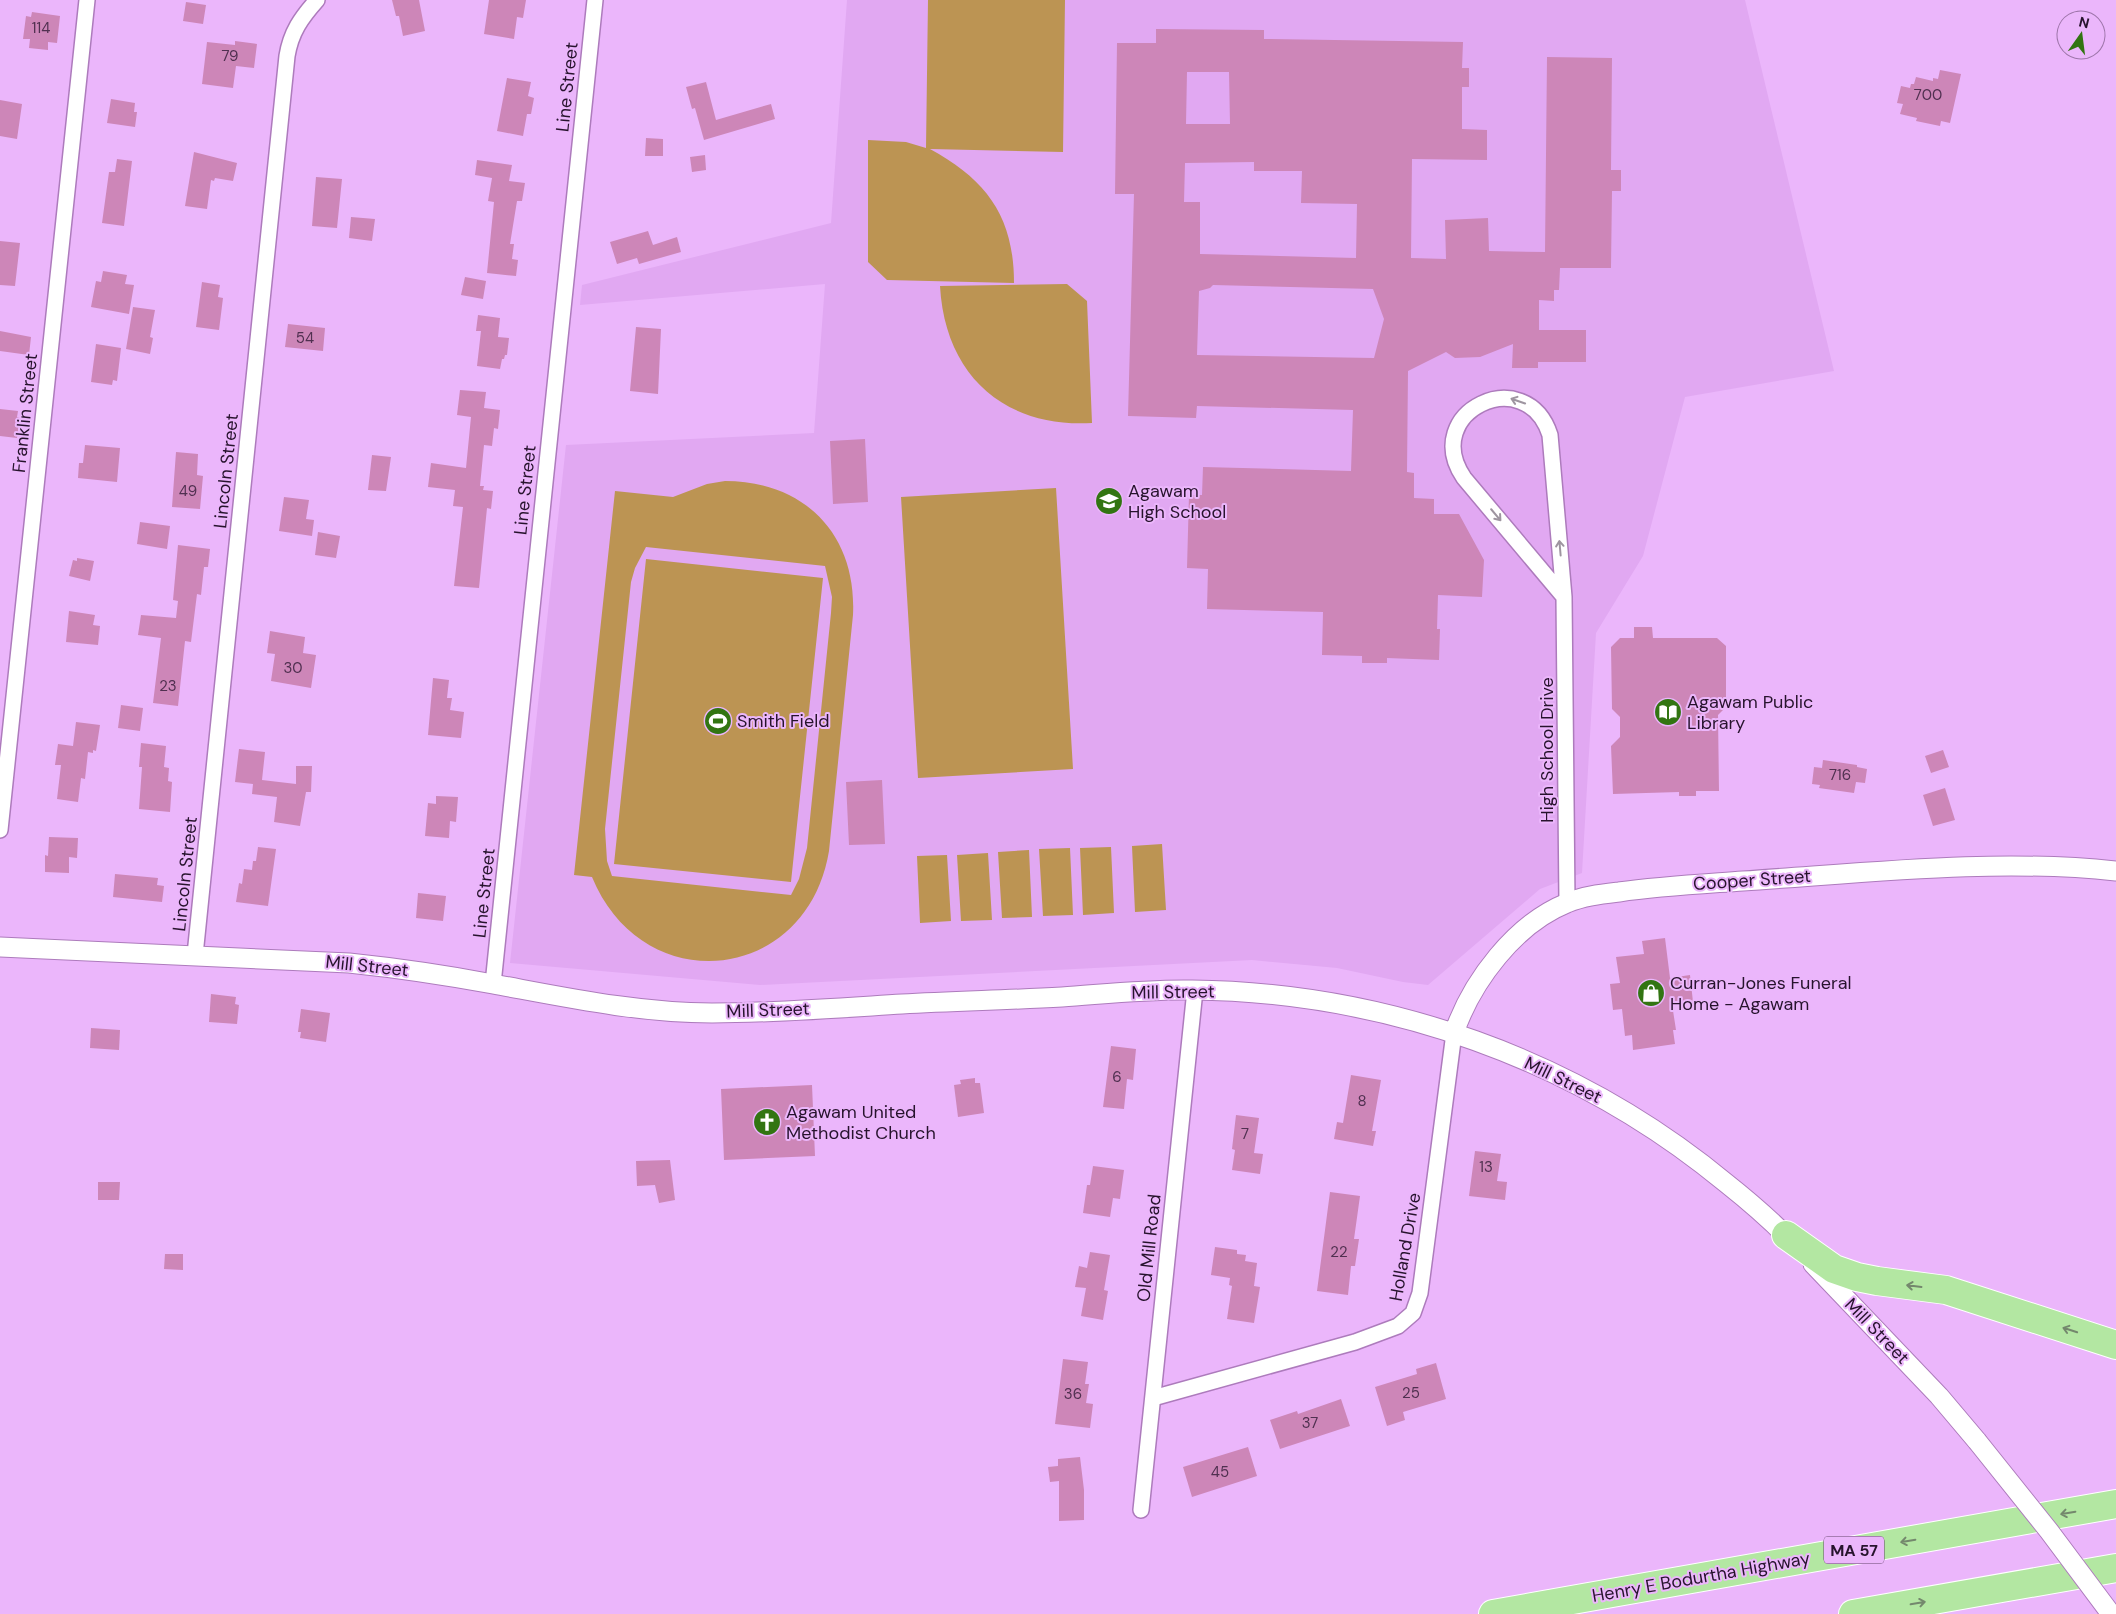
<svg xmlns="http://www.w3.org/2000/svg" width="2116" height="1614" font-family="'DM Sans',sans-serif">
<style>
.built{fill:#e1a8f2}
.green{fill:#bc9453;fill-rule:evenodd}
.building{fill:#cd86b8;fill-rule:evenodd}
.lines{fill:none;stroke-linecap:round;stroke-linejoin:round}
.minor-casing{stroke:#ad7bbc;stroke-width:18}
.tertiary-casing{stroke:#ad7bbc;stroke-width:21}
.motorway-casing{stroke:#fff;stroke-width:30}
.minor{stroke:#fff;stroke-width:15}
.tertiary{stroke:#fff;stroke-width:19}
.motorway{stroke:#b3e7a2;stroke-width:28}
.tertiary-bridge-casing{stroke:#ad7bbc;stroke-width:21;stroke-linecap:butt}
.tertiary-bridge{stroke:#fff;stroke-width:19}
.oneway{stroke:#9e95a0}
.oneway2{stroke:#74886d}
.labels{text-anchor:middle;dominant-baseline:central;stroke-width:4;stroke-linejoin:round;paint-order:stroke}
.number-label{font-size:15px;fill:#503050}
.shield{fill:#ebb6fb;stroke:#62446b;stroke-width:1}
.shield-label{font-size:16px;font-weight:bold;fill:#27132d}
.street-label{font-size:18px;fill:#27132d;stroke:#ebb6fb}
.poi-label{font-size:18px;fill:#27132d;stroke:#ebb6fb;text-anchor:start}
</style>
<rect width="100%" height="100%" fill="#ebb6fb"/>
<!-- built -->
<path class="built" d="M847 0H1745L1834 371 1685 397 1643 556 1596 633 1582 873 1540 889 1428 985 1403 982 1337 968 1252 960 760 985 510 963 566 445 814 433 825 284 580 305 582 285 831 223Z"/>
<!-- green -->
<path class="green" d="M928 0H1065L1063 152 930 149C987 180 1014 217 1014 283L887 280 868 262V140L906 142 926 148Z
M1067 284 1087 301 1092 423C1004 428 945 375 940 286Z
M725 481C805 481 857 535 853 615L829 851C807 984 643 1001 592 877L574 875 615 491 673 497 707 484ZM646 547 825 566 832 597 831 613 807 848 799 879 791 895 612 876 607 861 605 829 631 582 635 568Z
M1056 488 1073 769 918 778 901 497Z
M646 559 823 578 791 882 614 864Z
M1162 844 1166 910 1135 912 1132 846Z
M1111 847 1114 913 1083 915 1080 848Z
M1070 848 1073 915 1043 916 1039 849Z
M1029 850 1032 917 1002 918 998 852Z
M988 853 992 920 961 921 957 855Z
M947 855 951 921 920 923 917 856Z"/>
<!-- building -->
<path class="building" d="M392 0H419L425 31 403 36 399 16H396Z
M489 0H526L523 18 517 17 514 39 484 34Z
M186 2 206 5 203 24 183 21Z
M32 12 60 16 57 43 48 42V50L29 48 30 39H23L26 16 31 17Z
M1156 29 1264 30V39L1463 42 1462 68H1469V87H1462V129L1487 130V160L1412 159 1411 258 1446 259 1445 220 1488 218 1489 251 1545 252 1547 57 1612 58 1611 170H1621V191H1612L1611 268H1560L1559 290H1554V301L1539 300V330H1586V362H1538V368H1512L1513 344 1480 357 1455 358 1446 352 1408 371 1407 472 1414 473V498L1434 499V514H1459L1484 560 1482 597 1438 595 1437 629H1440L1439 660 1387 658V663H1362V656L1322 655 1323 612 1207 609 1208 569 1187 568 1189 495H1202L1203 467 1351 471 1353 410 1197 406 1196 418 1128 416 1134 194H1115L1117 43H1156ZM1187 72H1229L1230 124H1186ZM1254 162V171H1302L1301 203 1357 204 1356 258 1200 254V202H1184L1185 163ZM1213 285 1373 289 1384 319 1374 358 1197 355 1199 291 1210 288Z
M235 41 257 44 254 68 236 66 233 88 202 84 207 42 235 45Z
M1940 70 1961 74 1950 123 1941 121 1940 126 1916 121 1917 118 1900 114 1903 104 1897 103 1901 86 1910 88 1911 84H1914L1916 77 1933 81V78L1938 79Z
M507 78 531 82 528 96 534 98 531 114H527L523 136 497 131Z
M706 82 716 120 771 104 775 119 704 140 695 108 692 109 686 87Z
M111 99 135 103 134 112H137L135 127 107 123Z
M0 100 22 104 17 139 0 136Z
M646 138 663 139V156H645Z
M194 152 237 163 233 181 215 178 214 181 211 180 207 209 185 206Z
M705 155 706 170 692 172 690 157Z
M117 159 132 161 124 226 102 223 109 172H115Z
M477 160 512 165 509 181 525 183 522 201H517L510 244H514L512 259 518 260 516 276 487 273 494 202 488 201 492 178 475 175Z
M316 177 342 179 337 228 312 226Z
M351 217 375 219 372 241 349 238Z
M648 231 653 245 677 237 681 252 639 264 637 258 617 264 610 242Z
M0 241 20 243 15 286 0 285Z
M103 271 127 275 125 284 134 285 129 314 91 307 96 281 101 282Z
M465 277 486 281 483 299 461 295Z
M202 282 220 285 218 297 223 298 219 330 196 327Z
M133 307 155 310 150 337 153 338 150 354 126 349Z
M478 315 500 318 498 337 509 338 507 355H505L504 359H502L500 369 477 366 481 331H476Z
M288 324 325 328 323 351 285 347Z
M636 327 661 329 658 394 630 391Z
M0 331 31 337 29 355 0 351Z
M96 344 121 348 117 381 113 380 112 385 91 382Z
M460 390 486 392 484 408 500 410 498 429 494 428 492 446 484 445 480 486H484L483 490 493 491 491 509 487 508 479 588 454 586 463 507 453 506 455 490 428 487 431 463 466 468 471 417 457 415Z
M0 409 18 411 17 417 20 418 17 438 0 436Z
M865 439 868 502 833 504 830 441Z
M85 445 120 448 117 482 78 478 79 463H83Z
M176 452 198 454 197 475 203 476 200 509 172 507Z
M372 455 391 457 386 491 368 490Z
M284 497 309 500 306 519 314 520 312 536 279 531Z
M140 522 170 526 167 549 137 544Z
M318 532 340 536 336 558 315 555Z
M178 545 210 549 208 567H204L201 595 197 594 191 642 185 641 178 706 153 703 161 638 138 635 141 615 176 618 178 601 173 600Z
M77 558 94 561 90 581 69 576 73 560 77 561Z
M69 611 95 615 93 625 100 626 98 645 66 642Z
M1634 627H1652L1653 638H1717L1726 646V707L1718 715 1719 791H1696V796H1679V792L1613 794 1611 746 1620 737V717L1612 709 1611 647 1620 638H1634Z
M270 631 305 637 303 653 316 655 311 688 271 681 275 654 267 653Z
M433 678 449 680 447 698H452L450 710 464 712 461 738 428 735Z
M121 705 143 708 140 731 118 728Z
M76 722 100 725 96 751 93 750V753L88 752 85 779 81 778 78 802 57 799 61 765H55L58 744 73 746Z
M141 743 166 746 164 767 169 768 168 781 172 782 170 812 139 809 142 767H139Z
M239 749 265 752 262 780 296 784V766H312L311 792H306L300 826 274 822 277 797 252 794 253 784 235 782Z
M1943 750 1949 767 1931 773 1925 756Z
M1823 760 1857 765V767L1867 769 1865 783 1856 782 1854 793 1819 788 1820 785 1812 784 1814 767 1822 768Z
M882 780 885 844 849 845 846 782Z
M1945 788 1955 820 1933 826 1923 795Z
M436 796 458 797 456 822 450 821 449 838 425 836 428 803 436 804Z
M49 837 78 838 77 858 69 857V873L45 872V855L48 856Z
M258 847 276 849 268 906 236 902 239 883 242 884 244 869 252 870 253 861H256Z
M115 874 158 878 157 885 164 886 162 902 113 897Z
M418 893 446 896 443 921 416 918Z
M1665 938 1670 978 1690 975 1693 1002 1672 1004 1676 1030H1673L1675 1044 1633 1050 1632 1035 1625 1036 1622 1009 1613 1010 1610 984 1620 983 1616 957 1644 954 1642 941Z
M211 994 236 997 235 1004 239 1005 237 1024 209 1022Z
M301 1009 330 1013 326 1042 300 1038 301 1032H298Z
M91 1028 120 1030 119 1050 90 1048Z
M1111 1046 1136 1049 1133 1080 1127 1079 1124 1109 1103 1107Z
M1351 1075 1381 1080 1372 1131H1376L1373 1146 1334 1139 1337 1122 1343 1123Z
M975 1078V1083H980L984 1113 958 1117 954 1085 961 1084 960 1080Z
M812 1085 815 1156 724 1160 721 1089Z
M1236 1115 1259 1118 1254 1153 1263 1154 1260 1174 1232 1170 1235 1150 1232 1149Z
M1475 1151 1501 1154 1497 1181 1507 1182 1505 1200 1469 1196Z
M670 1160 675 1200 659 1203 655 1185 637 1186 636 1161Z
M1093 1166 1124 1170 1120 1199 1113 1198 1110 1217 1083 1213 1087 1185H1090Z
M98 1182H120L119 1200H98Z
M1330 1192 1360 1196 1354 1239H1359L1355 1266H1351L1348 1295 1317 1291Z
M1215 1247 1237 1250V1254L1246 1255 1245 1261 1257 1263 1254 1286 1260 1287 1254 1323 1227 1319 1232 1286 1229 1285 1230 1278 1211 1275Z
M1090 1252 1110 1255 1104 1290 1108 1291 1103 1320 1081 1316 1086 1288 1075 1287 1079 1266 1087 1268Z
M165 1254H183V1270L164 1269Z
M1063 1359 1088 1362 1085 1384H1089L1086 1403 1093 1404 1090 1428 1055 1424Z
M1436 1363 1446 1399 1403 1412 1405 1420 1387 1426 1375 1387 1417 1374 1416 1369Z
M1341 1399 1350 1426 1280 1449 1270 1420 1297 1411 1298 1414Z
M1248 1447 1257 1476 1192 1497 1183 1467Z
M1080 1457 1084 1490V1520L1059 1521V1481L1050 1482 1048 1467 1058 1466V1459Z"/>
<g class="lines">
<!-- minor casing -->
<g class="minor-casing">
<path id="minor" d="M1564 597 1464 478C1419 412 1526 361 1550 435L1564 597 1567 903
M0 830 87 0
M195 955 287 56C291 32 301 18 317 0
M493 984 595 0
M1153 1398 1355 1342 1398 1326 1413 1313 1420 1293 1454 1033
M1141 1510 1195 990"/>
</g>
<!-- tertiary casing -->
<g class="tertiary-casing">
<path id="tertiary" d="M0 947 349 963C397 968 445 975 493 984 564 997 638 1013 712 1013 775 1013 839 1008 902 1004 955 1001 1009 1000 1062 997 1105 994 1148 989 1192 990 1386 992 1576 1059 1726 1183 1750 1202 1773 1222 1794 1244
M1454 1033C1472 981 1515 924 1567 903 1583 896 1602 894 1619 892 1660 886 1701 884 1743 881 1865 873 1995 858 2116 871
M1813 1264 1939 1396 1977 1441"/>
</g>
<!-- motorway casing -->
<g class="motorway-casing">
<path id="motorway" d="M1786 1235 1834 1269 1857 1277 1877 1281 1946 1290 2116 1345
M1493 1614 2116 1504
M1853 1614 2116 1568"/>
</g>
<!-- minor -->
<use href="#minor" class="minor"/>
<!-- tertiary -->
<use href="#tertiary" class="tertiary"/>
<!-- motorway -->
<use href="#motorway" class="motorway"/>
<!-- tertiary-bridge casing -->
<g class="tertiary-bridge-casing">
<path id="tertiary-bridge" d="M1977 1441 2049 1531 2111 1614"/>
</g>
<!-- tertiary-bridge -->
<use href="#tertiary-bridge" class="tertiary-bridge"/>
</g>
<!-- one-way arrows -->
<defs><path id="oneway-shaft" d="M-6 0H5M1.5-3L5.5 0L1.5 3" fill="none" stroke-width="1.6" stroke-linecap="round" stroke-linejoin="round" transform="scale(1.25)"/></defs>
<g class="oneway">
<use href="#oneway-shaft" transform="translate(1518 401) rotate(-161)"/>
<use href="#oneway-shaft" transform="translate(1496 515) rotate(50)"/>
<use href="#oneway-shaft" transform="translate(1560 548) rotate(-95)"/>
</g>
<g class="oneway2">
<use href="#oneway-shaft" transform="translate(1914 1286) rotate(-173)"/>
<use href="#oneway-shaft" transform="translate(2070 1330) rotate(-162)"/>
<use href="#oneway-shaft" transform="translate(2068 1513) rotate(170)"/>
<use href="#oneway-shaft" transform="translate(1908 1541) rotate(170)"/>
<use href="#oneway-shaft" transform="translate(1918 1603) rotate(-10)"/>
</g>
<!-- icons -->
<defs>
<g id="school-disc" transform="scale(1.4375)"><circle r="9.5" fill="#327512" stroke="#ebb6fb"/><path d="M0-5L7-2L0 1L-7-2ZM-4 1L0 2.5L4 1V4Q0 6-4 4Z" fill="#fff"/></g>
<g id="library-disc" transform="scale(1.4375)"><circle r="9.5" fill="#327512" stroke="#ebb6fb"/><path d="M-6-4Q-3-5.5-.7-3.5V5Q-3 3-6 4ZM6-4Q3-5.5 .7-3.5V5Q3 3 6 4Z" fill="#fff"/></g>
<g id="stadium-disc" transform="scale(1.4375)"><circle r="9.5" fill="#327512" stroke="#ebb6fb"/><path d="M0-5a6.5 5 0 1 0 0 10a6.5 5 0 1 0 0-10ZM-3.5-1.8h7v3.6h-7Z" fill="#fff"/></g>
<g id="shop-disc" transform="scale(1.4375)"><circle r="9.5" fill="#327512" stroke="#ebb6fb"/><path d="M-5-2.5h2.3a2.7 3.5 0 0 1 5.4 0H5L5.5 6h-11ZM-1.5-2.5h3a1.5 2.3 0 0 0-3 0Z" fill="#fff"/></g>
<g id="church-disc" transform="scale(1.4375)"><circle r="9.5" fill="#327512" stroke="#ebb6fb"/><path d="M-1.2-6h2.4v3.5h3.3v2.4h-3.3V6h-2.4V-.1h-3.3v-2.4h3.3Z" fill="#fff"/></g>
</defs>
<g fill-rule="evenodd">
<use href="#school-disc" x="1109" y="501"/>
<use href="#library-disc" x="1668" y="712"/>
<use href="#stadium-disc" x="718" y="721"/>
<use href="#shop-disc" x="1651" y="993"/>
<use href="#church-disc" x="767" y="1122"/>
</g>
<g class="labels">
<!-- number labels -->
<g class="number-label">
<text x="41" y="28">114</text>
<text x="230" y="56">79</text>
<text x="1928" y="95">700</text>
<text x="305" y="338">54</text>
<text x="188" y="491">49</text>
<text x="293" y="668">30</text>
<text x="168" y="686">23</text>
<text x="1840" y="775">716</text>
<text x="1117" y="1077">6</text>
<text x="1362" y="1101">8</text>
<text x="1245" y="1134">7</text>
<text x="1486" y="1167">13</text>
<text x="1339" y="1252">22</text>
<text x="1411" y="1393">25</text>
<text x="1073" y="1394">36</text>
<text x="1310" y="1423">37</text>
<text x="1220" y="1472">45</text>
</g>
<!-- shield labels -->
<rect class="shield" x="1824" y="1536.5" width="60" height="27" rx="4"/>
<g class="shield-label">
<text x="1854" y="1550">MA 57</text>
</g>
<!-- street labels -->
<g class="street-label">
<text transform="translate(567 87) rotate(-84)">Line Street</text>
<text transform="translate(25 413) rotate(-84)">Franklin Street</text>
<text transform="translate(226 471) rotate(-84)">Lincoln Street</text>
<text transform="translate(525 490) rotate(-84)">Line Street</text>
<text transform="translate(1547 750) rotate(-90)">High School Drive</text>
<text transform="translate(185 874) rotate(-84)">Lincoln Street</text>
<text transform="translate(1752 880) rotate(-4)">Cooper Street</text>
<text transform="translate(484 893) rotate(-84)">Line Street</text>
<text transform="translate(367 966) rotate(6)">Mill Street</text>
<text transform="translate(1173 992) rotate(-1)">Mill Street</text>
<text transform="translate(768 1010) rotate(-2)">Mill Street</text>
<text transform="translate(1563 1080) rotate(26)">Mill Street</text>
<text transform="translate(1405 1247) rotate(-80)">Holland Drive</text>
<text transform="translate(1149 1248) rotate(-84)">Old Mill Road</text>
<text transform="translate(1877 1331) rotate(46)">Mill Street</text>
<text transform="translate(1701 1577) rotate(-10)">Henry E Bodurtha Highway</text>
</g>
<!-- poi labels -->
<g class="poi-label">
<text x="1128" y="491">Agawam<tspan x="1128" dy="21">High School</tspan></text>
<text x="1687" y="702">Agawam Public<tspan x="1687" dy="21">Library</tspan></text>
<text x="737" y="721">Smith Field</text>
<text x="1670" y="983">Curran-Jones Funeral<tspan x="1670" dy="21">Home - Agawam</tspan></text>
<text x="786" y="1112">Agawam United<tspan x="786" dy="21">Methodist Church</tspan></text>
</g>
</g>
<!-- north arrow -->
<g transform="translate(2081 35) rotate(14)"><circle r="24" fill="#ebb6fb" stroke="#9d75a9"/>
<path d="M0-4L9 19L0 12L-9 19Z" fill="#327512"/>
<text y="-8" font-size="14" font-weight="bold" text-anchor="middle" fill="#27132d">N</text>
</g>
</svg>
